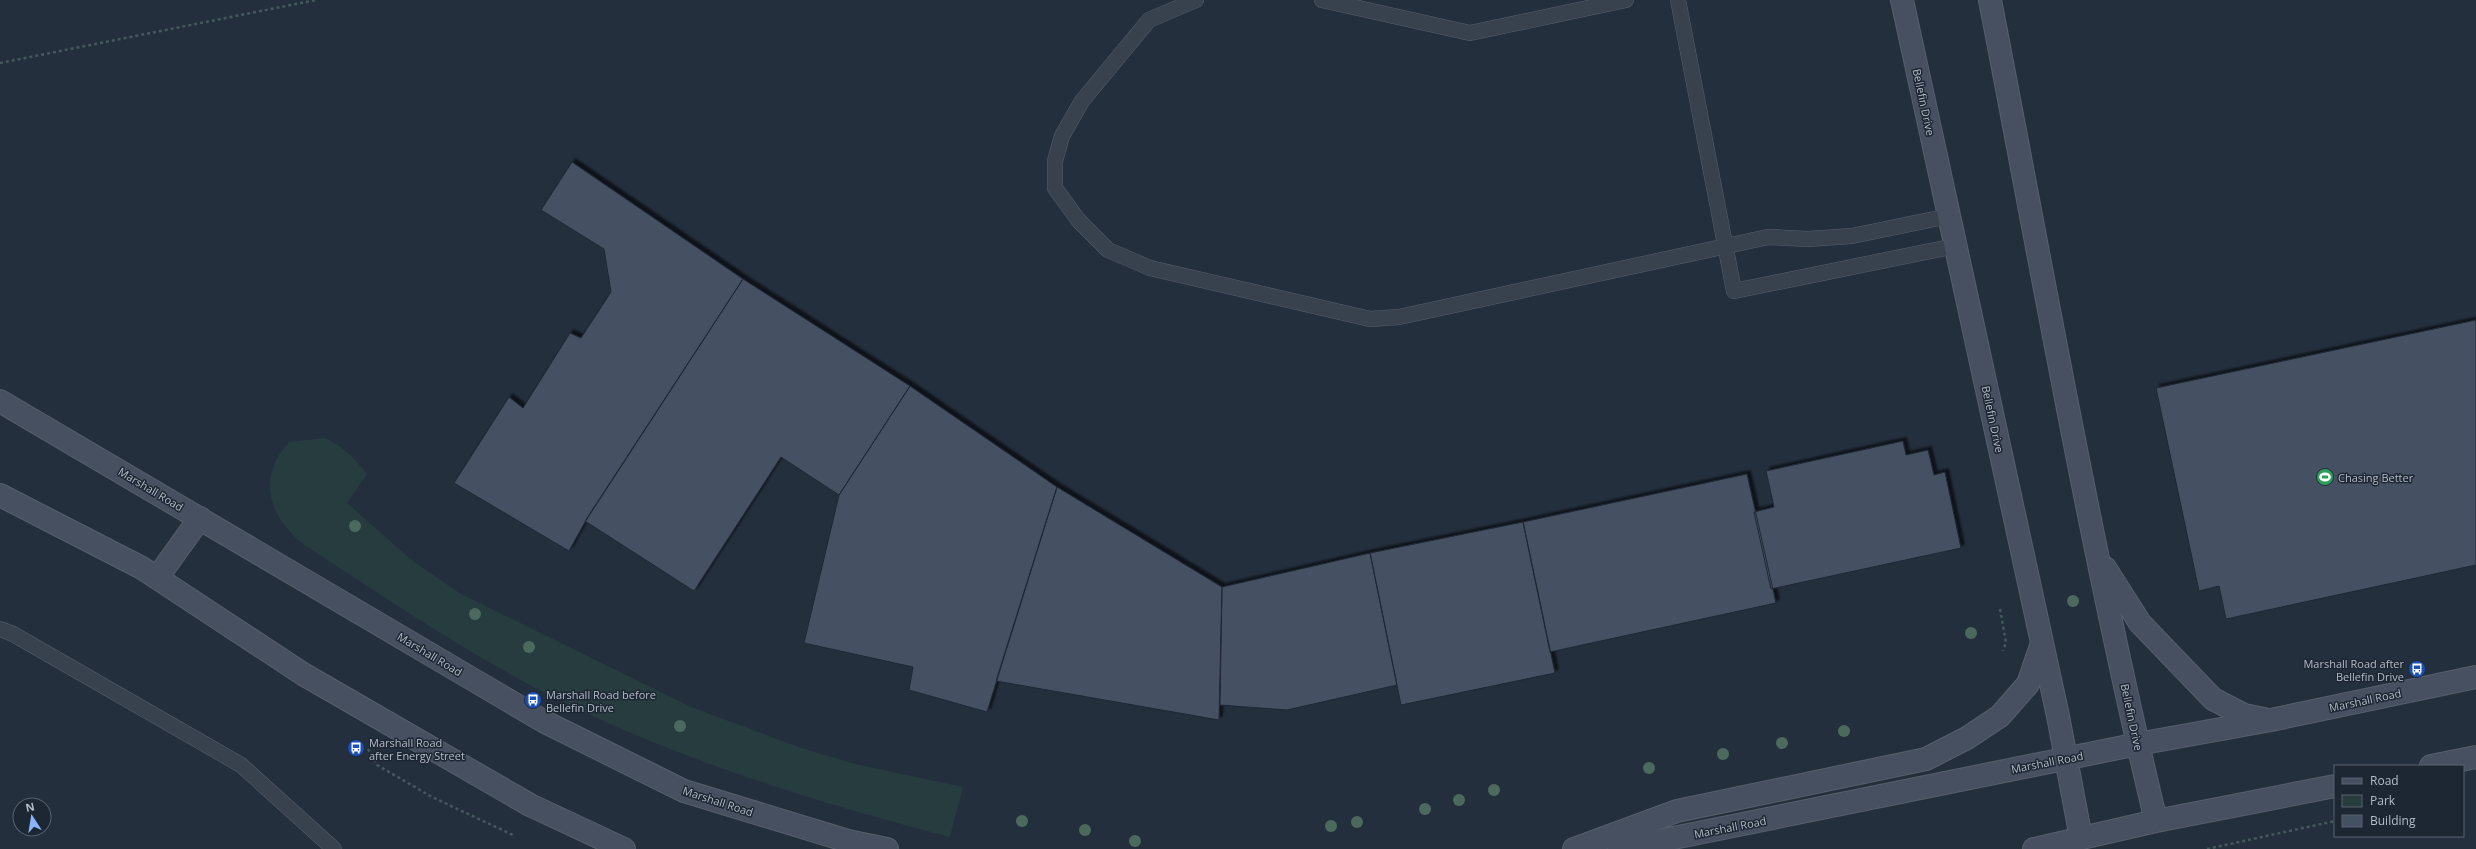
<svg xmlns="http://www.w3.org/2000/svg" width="2476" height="849" font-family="'Open Sans',sans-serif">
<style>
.green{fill:#263c3f}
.building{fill:#455162;stroke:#1f2835;filter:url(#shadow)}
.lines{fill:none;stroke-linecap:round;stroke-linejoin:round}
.lane-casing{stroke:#565f6c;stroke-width:16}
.secondary-casing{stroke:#565f6c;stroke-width:24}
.path{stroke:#44595c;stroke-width:2.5;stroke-dasharray:3 3;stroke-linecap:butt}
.lane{stroke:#38414e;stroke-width:15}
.secondary{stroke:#465061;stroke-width:22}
.tree{fill:#4b6a5d}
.labels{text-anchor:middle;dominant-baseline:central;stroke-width:3;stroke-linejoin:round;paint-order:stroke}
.street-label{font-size:11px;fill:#b4bcc9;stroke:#1d2633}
.poi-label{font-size:11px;fill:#b4bcc9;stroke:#1d2633;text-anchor:start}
</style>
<defs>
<filter id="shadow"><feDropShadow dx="3.5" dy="-3.5" stdDeviation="1" flood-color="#0009"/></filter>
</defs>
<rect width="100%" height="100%" fill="#242f3e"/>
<!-- green -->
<path class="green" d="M325 438C343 447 354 457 367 474L347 503 414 562 461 594 691 707 801 748 855 764 963 787 950 837C813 801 678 760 551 696 465 652 384 597 303 544 268 516 257 477 289 442Z"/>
<!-- building -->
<path class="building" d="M572 162 743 279 585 522 569 551 454 483 509 397 523 408 570 333 581 338 611 292 604 249 541 210Z
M743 279 910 386 839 495 781 457 694 591 585 521Z
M2476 320V565L2226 619 2219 586 2199 591 2156 388Z
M910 386 1057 487 987 712 909 690 913 667 804 643 839 495Z
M1903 441 1906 455 1928 450 1934 475 1945 472 1961 548 1771 589 1754 512 1774 507 1766 471Z
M1747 474 1776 603 1550 652 1523 522Z
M1057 487 1222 587 1219 720 996 681Z
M1523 522 1555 673 1401 705 1370 553Z
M1370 553 1397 685 1287 710 1220 705 1222 587Z"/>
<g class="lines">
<!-- lane casing -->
<g class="lane-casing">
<path id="lane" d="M1196 0 1149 20 1082 101 1062 136 1055 161V188L1079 221 1108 250 1150 268 1370 319 1399 317 1768 237 1808 239 1852 236 1949 216
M1322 0 1470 33 1626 0
M1678 0 1734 291 1955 246
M0 629 13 634 241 765 334 849"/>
</g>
<!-- secondary casing -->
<g class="secondary-casing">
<path id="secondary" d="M1902 0 2058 716 2081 838
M1990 0C2043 274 2091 550 2156 821
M0 401 545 722 684 791 848 841 887 849
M0 495 142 568 303 674 530 805 624 849
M2105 568 2140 623 2213 699 2244 715 2264 719
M157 578 200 518
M2431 766 2476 757
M1574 849 1677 811 1926 759 1967 738 2000 716 2028 684 2042 643
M1619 849 2138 744 2271 720 2476 677
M2034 849 2156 821 2335 786"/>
</g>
<!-- path -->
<path class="path" d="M0 63 316 0
M2000 609 2006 642 2003 651
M368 749 377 765 432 797 513 835
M2207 849 2335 821"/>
<!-- lane -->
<use href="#lane" class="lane"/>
<!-- secondary -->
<use href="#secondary" class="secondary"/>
</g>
<!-- trees -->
<g class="tree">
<circle cx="355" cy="526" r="6"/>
<circle cx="2073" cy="601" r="6"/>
<circle cx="475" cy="614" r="6"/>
<circle cx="1971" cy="633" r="6"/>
<circle cx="529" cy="647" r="6"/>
<circle cx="680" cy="726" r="6"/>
<circle cx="1844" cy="731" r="6"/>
<circle cx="1782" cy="743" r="6"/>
<circle cx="1723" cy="754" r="6"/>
<circle cx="1649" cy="768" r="6"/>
<circle cx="1494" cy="790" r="6"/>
<circle cx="1459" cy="800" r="6"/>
<circle cx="1425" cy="809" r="6"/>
<circle cx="1022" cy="821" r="6"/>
<circle cx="1357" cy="822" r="6"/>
<circle cx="1331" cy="826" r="6"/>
<circle cx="1085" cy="830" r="6"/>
<circle cx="1135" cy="841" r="6"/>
</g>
<!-- icons -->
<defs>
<g id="stadium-disc" transform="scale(0.9)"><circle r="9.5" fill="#2e9e5b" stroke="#1d2633"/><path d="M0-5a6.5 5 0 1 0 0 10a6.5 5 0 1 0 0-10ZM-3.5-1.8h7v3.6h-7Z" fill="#fff"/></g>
<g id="bus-disc" transform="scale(0.9)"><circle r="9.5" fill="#1a4fb4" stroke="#1d2633"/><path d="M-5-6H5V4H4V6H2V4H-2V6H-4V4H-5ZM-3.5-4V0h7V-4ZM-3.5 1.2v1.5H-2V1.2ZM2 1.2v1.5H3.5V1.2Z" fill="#fff"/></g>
</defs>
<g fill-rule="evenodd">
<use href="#stadium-disc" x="2325" y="477"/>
<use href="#bus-disc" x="2417" y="669"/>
<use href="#bus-disc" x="533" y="700"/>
<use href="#bus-disc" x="356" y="748"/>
</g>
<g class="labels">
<!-- street labels -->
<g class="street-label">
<text transform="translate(1924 102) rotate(78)">Bellefin Drive</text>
<text transform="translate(1993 419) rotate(78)">Bellefin Drive</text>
<text transform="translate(151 489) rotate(31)">Marshall Road</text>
<text transform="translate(430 654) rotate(31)">Marshall Road</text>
<text transform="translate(2365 700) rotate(-12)">Marshall Road</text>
<text transform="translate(2132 717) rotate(78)">Bellefin Drive</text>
<text transform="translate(2047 762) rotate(-11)">Marshall Road</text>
<text transform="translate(718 801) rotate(18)">Marshall Road</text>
<text transform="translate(1730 827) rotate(-11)">Marshall Road</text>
</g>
<!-- poi labels -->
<g class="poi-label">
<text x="2338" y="477">Chasing Better</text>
<text x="2404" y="663" text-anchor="end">Marshall Road after<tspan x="2404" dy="13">Bellefin Drive</tspan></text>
<text x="546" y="694">Marshall Road before<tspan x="546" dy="13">Bellefin Drive</tspan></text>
<text x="369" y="742">Marshall Road<tspan x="369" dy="13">after Energy Street</tspan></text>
</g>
</g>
<!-- legend -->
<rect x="2334" y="765" width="130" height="72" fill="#1d2633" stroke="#59626f"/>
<rect x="2342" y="778" width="20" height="6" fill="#465061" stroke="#59626f"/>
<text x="2370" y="785" font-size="12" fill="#b4bcc9">Road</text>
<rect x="2342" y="795" width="20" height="12" fill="#263c3f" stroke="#59626f"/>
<text x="2370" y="805" font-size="12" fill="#b4bcc9">Park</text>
<rect x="2342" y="815" width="20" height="12" fill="#455162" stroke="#59626f"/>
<text x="2370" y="825" font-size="12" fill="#b4bcc9">Building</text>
<!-- north arrow -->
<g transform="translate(32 817) rotate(348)"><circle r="19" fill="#1d2633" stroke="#59626f"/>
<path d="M0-3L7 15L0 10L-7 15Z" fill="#8ab4f8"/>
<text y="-6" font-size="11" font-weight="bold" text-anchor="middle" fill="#b4bcc9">N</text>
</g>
</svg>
